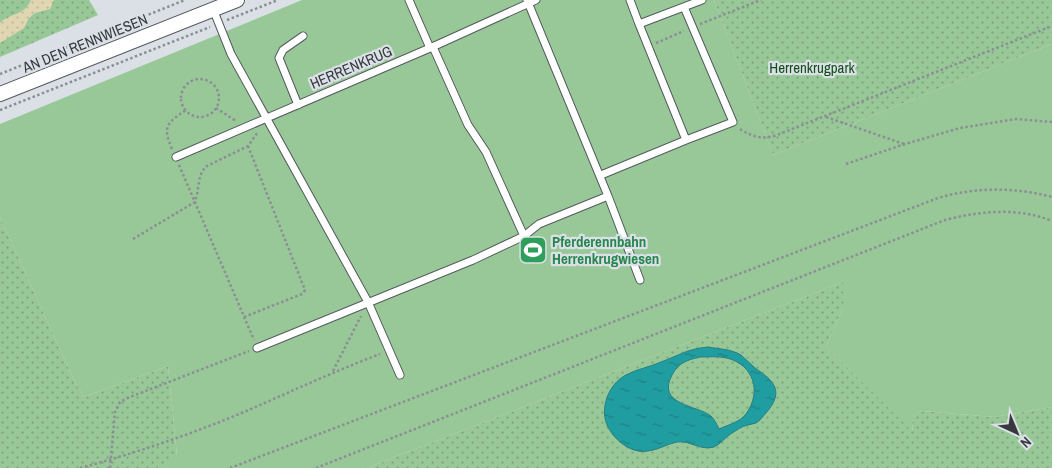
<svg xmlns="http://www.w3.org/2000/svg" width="1052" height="468" font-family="'Archivo Narrow',sans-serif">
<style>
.grass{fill:url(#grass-dots)}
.sand{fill:url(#sand-dots)}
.garden{fill:#98c897}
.water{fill:url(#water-ripples);stroke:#277f82;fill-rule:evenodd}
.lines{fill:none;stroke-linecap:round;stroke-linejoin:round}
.lane-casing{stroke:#555a5f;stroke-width:9}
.street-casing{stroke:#555a5f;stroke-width:16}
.path{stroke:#8b8f94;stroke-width:2.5;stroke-dasharray:2.5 2.5;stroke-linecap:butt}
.lane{stroke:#fff;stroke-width:7}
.street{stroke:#fff;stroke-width:14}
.labels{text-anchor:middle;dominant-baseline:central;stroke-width:4.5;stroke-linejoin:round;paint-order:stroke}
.street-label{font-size:15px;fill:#37393c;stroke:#dae0e6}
.park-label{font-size:15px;fill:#124e17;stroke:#dae0e6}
.leisure-label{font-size:15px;font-weight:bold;fill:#27864d;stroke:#dae0e6;text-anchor:start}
</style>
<defs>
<pattern id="grass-dots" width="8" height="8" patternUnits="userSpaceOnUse" patternTransform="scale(1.25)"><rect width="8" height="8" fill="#98c897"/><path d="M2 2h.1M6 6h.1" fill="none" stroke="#7da37c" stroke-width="1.8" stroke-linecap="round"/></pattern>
<pattern id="sand-dots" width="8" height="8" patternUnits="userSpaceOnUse" patternTransform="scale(1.25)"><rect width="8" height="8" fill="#e0d6b1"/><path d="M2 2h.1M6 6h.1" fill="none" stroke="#c1b899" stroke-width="1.8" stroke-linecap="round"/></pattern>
<pattern id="water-ripples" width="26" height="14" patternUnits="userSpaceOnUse" patternTransform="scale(1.25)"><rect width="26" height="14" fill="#209da0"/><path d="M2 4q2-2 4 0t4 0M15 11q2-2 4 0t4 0" fill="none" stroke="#1d8184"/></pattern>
</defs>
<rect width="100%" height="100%" fill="#dae0e6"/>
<!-- grass -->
<path class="grass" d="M0 0H89L98 15 0 57Z
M714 0H1052V44L773 155Z
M0 217 74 380 84 397 168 366 177 456 158 468H0Z
M843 282V308L826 347 913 431C911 421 912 414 923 411L994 417 1052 407V468H367Z"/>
<!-- sand -->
<path class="sand" d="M31 0H54L50 9 35 13 29 18 24 28 0 43V23C11 12 23 17 31 0Z"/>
<!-- garden -->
<path class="garden" d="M302 0H714L773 155 1052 44V407L994 417 923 411C912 414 911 422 913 432L826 347 843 308V282L367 468H158L177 455 168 366 84 397 74 380 0 217V124Z"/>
<!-- water -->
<path class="water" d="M708 347C719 349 731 349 741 355 746 359 750 364 755 368 774 381 785 391 766 413 763 416 760 421 756 423 753 424 751 424 748 425 742 426 737 430 732 433 725 437 721 444 714 447 700 451 690 440 677 442 667 444 658 450 648 451 632 454 615 441 608 427 599 410 608 384 626 375 637 369 650 367 661 362 680 355 687 349 708 347ZM700 357C709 357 718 356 727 358 754 365 762 392 746 414 740 422 728 425 719 429 717 425 715 420 711 416 697 405 656 405 672 375 678 363 687 360 700 357Z"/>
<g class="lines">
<!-- lane casing -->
<g class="lane-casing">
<path id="lane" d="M409 0 430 48
M630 0 639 24 702 0
M213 9 231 54 368 302 400 375
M639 24 686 140 733 122 684 7
M433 47 468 125 486 152 524 236
M298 105 279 58 283 50 303 36
M176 157 430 48 536 0
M601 175 686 140
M608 196 640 280
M257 348 473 260 524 236 539 224 608 196 527 0"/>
</g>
<!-- street casing -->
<g class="street-casing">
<path id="street" d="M0 94 237 0"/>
</g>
<!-- path -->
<path class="path" d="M227 20 278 0
M700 24 761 0
M656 43 684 31
M0 74 185 0
M181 98a19 19 0 1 1 38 0a19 19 0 1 1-38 0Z
M216 108 236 121
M0 110 210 27
M826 117 904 144
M740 129C752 137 763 140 777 135L1052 26
M172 149C162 126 167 123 186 110
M846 164 905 144 960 128 1016 119 1052 122
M179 165 254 340
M133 239 195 202 197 194 200 176 205 167 248 146 258 132
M244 317 302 294 305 290 248 146
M333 371 361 316
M80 468C132 454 183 437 232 417 282 396 330 373 380 354
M110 468 115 412 120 402 130 397 249 351
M230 468 938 198C975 187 1015 187 1052 197
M316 468 945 220C980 211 1018 207 1052 221"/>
<!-- lane -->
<use href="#lane" class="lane"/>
<!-- street -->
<use href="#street" class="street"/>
</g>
<!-- icons -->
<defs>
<g id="stadium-square" transform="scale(1.4375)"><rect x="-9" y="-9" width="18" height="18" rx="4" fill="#2e9e5b" stroke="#dae0e6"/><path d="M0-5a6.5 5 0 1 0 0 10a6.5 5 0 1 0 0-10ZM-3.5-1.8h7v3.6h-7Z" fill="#fff"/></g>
</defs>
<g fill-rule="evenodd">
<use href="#stadium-square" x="533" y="250"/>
</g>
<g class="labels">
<!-- street labels -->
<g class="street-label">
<text transform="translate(85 43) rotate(-22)">AN DEN RENNWIESEN</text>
<text transform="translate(351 67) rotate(-23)">HERRENKRUG</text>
</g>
<!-- park labels -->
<g class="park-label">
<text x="812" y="67">Herrenkrugpark</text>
</g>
<!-- leisure labels -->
<g class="leisure-label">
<text x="552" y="241">Pferderennbahn<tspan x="552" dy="17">Herrenkrugwiesen</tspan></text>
</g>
</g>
<!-- north arrow -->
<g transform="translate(1017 433) rotate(136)" stroke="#dae0e6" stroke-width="4" paint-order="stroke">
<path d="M0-4L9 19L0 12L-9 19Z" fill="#37393c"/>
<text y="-8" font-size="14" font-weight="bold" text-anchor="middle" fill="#37393c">N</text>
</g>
</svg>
